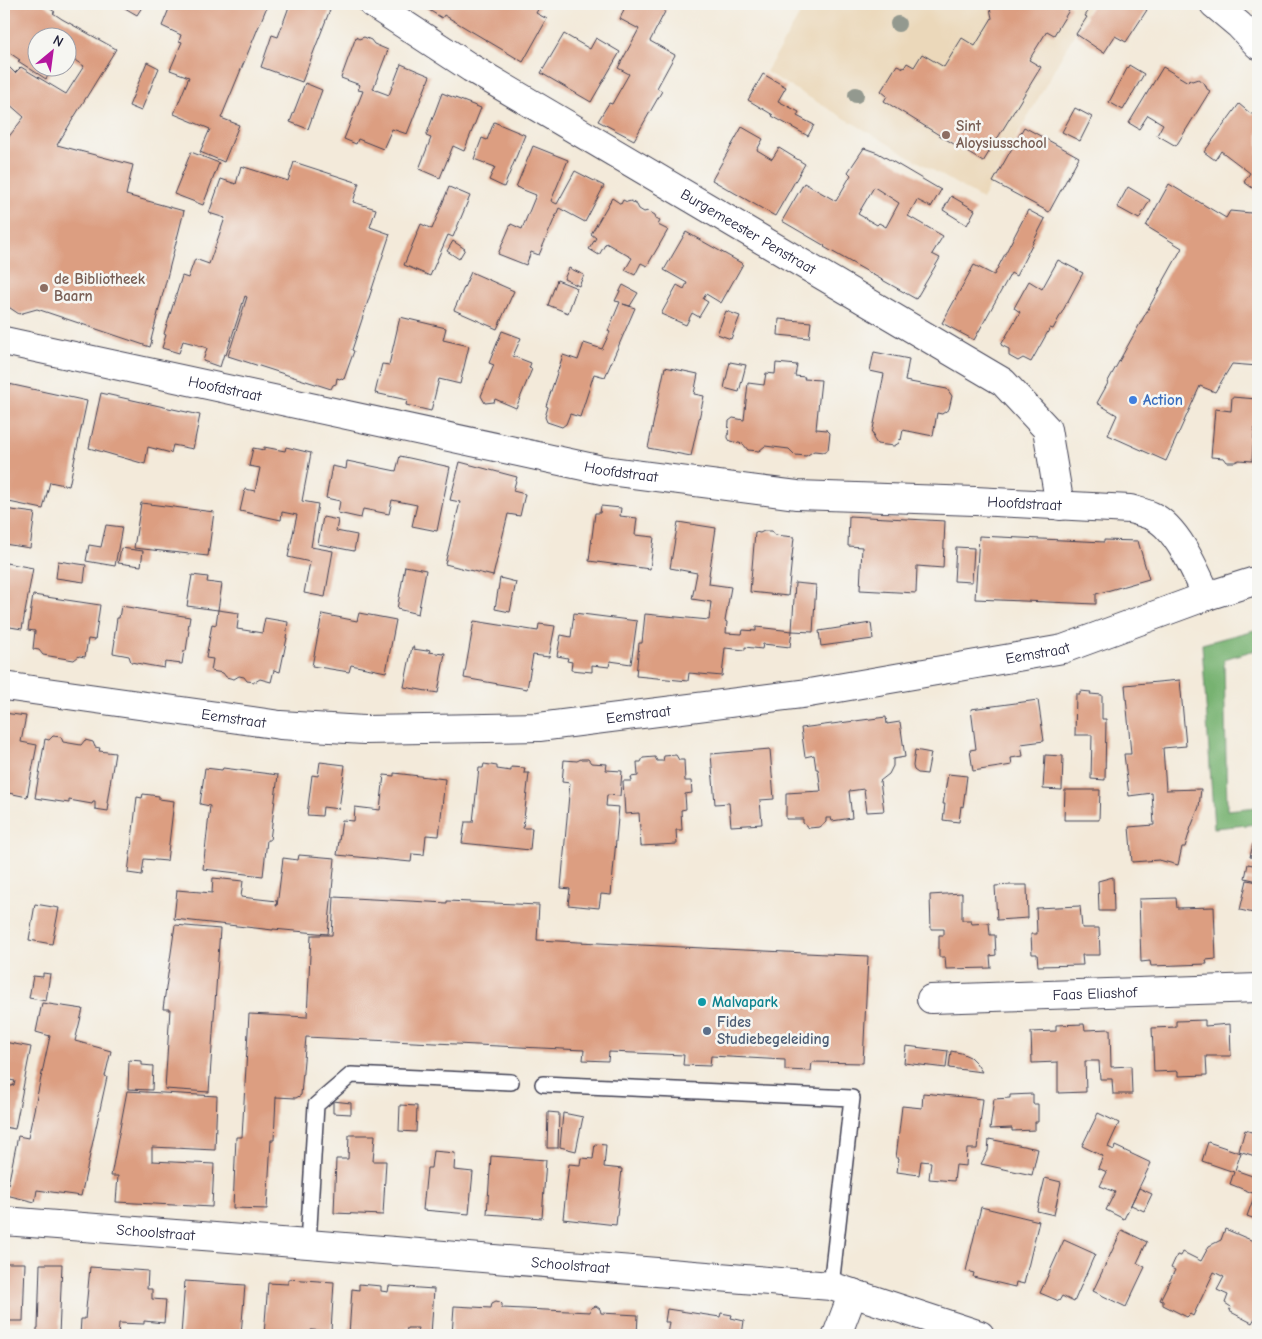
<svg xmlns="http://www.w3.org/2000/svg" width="1262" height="1339" font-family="'Comic Neue',sans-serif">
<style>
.built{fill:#ebd8ba}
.forest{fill:#77b271;stroke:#4c6a56}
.building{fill:#dc9e81;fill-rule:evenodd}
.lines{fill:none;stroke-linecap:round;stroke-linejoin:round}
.lane-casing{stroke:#414053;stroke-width:18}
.street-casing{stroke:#414053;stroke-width:30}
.secondary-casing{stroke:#414053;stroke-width:30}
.lane{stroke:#fff;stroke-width:15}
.street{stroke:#fff;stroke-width:28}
.secondary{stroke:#fff;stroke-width:28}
.tree{fill:#93998f}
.education-dot{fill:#8d6e63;stroke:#f6f6f2;stroke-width:2}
.shop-dot{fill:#3f7fe0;stroke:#f6f6f2;stroke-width:2}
.culture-dot{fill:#0f9aa8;stroke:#f6f6f2;stroke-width:2}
.service-dot{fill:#5c6f8a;stroke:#f6f6f2;stroke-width:2}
.labels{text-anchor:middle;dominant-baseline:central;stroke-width:5;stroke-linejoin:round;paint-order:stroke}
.education-label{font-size:15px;font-weight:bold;fill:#785e54;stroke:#f6f6f2;text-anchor:start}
.street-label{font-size:15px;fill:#22223b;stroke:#f6f6f2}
.shop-label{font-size:15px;font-weight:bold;fill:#366cbe;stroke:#f6f6f2;text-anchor:start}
.culture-label{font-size:15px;font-weight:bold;fill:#0d838f;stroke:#f6f6f2;text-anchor:start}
.service-label{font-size:15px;font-weight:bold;fill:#4e5e75;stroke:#f6f6f2;text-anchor:start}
</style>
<rect width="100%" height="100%" fill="#f6f6f2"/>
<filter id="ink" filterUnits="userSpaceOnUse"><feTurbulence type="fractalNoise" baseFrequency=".02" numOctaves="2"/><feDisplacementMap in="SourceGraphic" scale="10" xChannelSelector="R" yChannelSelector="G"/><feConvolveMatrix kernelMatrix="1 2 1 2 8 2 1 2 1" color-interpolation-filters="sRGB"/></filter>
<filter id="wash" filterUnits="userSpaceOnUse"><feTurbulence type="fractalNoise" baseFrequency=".0096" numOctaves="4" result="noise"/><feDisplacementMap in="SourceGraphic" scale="20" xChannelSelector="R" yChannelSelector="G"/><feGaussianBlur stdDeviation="1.12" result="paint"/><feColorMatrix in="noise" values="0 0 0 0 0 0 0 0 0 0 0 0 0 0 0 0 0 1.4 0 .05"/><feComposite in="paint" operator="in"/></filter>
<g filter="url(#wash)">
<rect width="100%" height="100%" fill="#f3eada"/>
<!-- built -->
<path class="built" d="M806 4H1091L982 199 766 72Z"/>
<!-- forest -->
<path class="forest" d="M1258 629V649L1224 659 1227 810 1258 807V824L1214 828 1202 644Z"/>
<g id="blocks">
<!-- building -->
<path class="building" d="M4 4H43L55 12 53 13 62 19 116 49 57 145 133 165 126 195 184 211 151 340H152L150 347 37 309 19 314 4 304V143L24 117 8 103 4 108V62L15 73 21 67 66 94 84 66 68 56V38H38V68H53L46 79 18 61 20 60 4 49Z
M118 4H144L137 15Z
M171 4H268L221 118 239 125 224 162 200 152 210 129 174 114 189 77 170 70 182 42 179 41 181 35 162 26Z
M290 4H323L331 7 302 82 261 67 272 35 278 37Z
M419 4H541L536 13 547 19 523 62 444 15 442 18Z
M626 4H669L650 41 675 55 657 88 662 91 634 140 598 121 609 103 612 104 629 74 618 68 639 29 620 19Z
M989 4H1067L1071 7 1054 35 1047 31 1029 60 1041 67 983 162 884 101 887 96 881 91 897 65 904 68 907 63 914 67 922 54 944 67 962 38 975 46 992 18Z
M1093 4H1138L1147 10 1126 42 1115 36 1104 53 1076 34 1087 17 1085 16Z
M564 34 590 49 596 38 620 52 591 102 541 73Z
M356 37 359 39 364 37 371 40 374 44 388 50 373 89 389 95 401 64 430 76 407 134 392 129 383 149 358 139 356 144 344 139 363 91 358 90 360 85 341 78Z
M147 62 159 68 141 111 129 106Z
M1129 65 1144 74 1123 110 1109 102Z
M1163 67 1188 82 1189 79 1192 81 1198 79 1205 84 1207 89 1210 91 1176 146 1157 135 1163 124 1148 115 1139 129 1129 123Z
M763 74 786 87 778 101 799 112 797 116 814 125 808 136 772 116 773 115 748 100Z
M305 83 322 90 308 129 290 122Z
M442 93 481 108 464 151 453 146 440 178 419 169 431 138 426 136Z
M1239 104 1251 114 1256 113 1258 115V192L1244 182 1250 173 1221 151 1215 160 1204 152Z
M1075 108 1092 117 1080 141 1062 132Z
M494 122 525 135 504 187 489 180 495 167 474 159 482 138 487 140Z
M742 127 763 139 757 150 772 159 779 148 805 164 775 216 712 180Z
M1024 127 1079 157 1049 212 993 182Z
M533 146 568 160 551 201 557 204 575 171 604 186 585 222 559 208 539 255 531 252 526 265 498 254 511 224 522 229 536 195 516 187Z
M864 148 878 153 941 190 931 207 917 200 908 216 943 236 932 254 940 258 916 299 824 247 825 246 782 221 804 183 836 201 851 175 848 172ZM874 187 899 203 886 227 879 223 877 225 858 214Z
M191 152 219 163 203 205 174 194Z
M294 162 359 183 353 202 376 209 370 227 390 234 352 350 354 351 344 379 341 378 340 379 337 378 336 384 333 385 331 389 228 356 247 297 245 296 226 355 224 354 220 367 203 361 207 348 195 344 183 341 179 353 162 348 166 335 164 334 182 276 188 278 195 259 209 264 225 218 209 213 221 179 236 184 241 166 288 181Z
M1169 184 1226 218 1230 211 1251 213 1258 218V366L1232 364 1215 392 1200 386 1166 461 1108 435 1117 415 1097 403 1108 383H1107L1182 248 1146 226Z
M449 187 470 196 453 237 448 235 430 276 404 265 421 224 432 229Z
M1128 187 1150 200 1139 219 1117 207Z
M951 196 975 210 967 225 943 210Z
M612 198 621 204 623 200 627 202 631 201 637 205 639 209 644 212 648 211 655 215 656 219 660 221 658 225 668 230 647 266 641 263 635 275 625 270 632 258 606 243 599 255 589 249 596 238 591 234Z
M1028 210 1045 219 1016 276 1011 273 974 340 942 323 974 265 994 275Z
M686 232 743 264 721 303 706 294 703 299 708 302 699 317 692 313 686 325 661 314 677 285 684 289 687 283 664 270Z
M453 241 465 249 459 259 447 251Z
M1058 260 1083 273 1053 329 1050 328 1031 362 1023 358 1018 361 1009 356V349L1001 345 1020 312 1014 308 1029 281 1042 289Z
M569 268 584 275 579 286 564 279Z
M471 272 514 291 497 329 454 310Z
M557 280 577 288 568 313 548 305Z
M623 285 638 293 630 306 623 304 635 308 605 377 594 374 580 417 570 414 566 424 562 427 547 422 545 417 548 407 546 406 563 355 578 360 584 343 602 349 610 332 608 331 620 302 615 301Z
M726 311 740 316 731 339 717 334Z
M400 317 446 328 443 340 469 346 460 384 439 379 431 411 406 405 407 400 375 393 382 364 389 365Z
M779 319 811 322 809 338 778 335Z
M502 331 521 338 513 356 531 363 529 368 532 369 516 408 495 399 494 402 485 403 481 396 494 365 489 363Z
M874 352 909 359 905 381 947 389 952 396 949 409 942 414 937 413 933 436 903 430 901 440 900 439 899 443 894 446 877 444 873 438 874 435 872 434 884 374 870 371Z
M730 362 746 365 739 392 724 388Z
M776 363 797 365 795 376 805 377 804 379 821 380 816 429 827 430 830 433 828 450 824 452 814 451 806 456 795 455 789 449 765 446 759 451 748 450 743 444 730 441 728 438 729 421 733 418 744 420 748 383 764 385 766 373 775 374Z
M665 367 698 374 694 394 704 396 691 456 648 448Z
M4 383 87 401 69 486 50 482 43 509 4 501Z
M101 393 200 415 193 449 173 445 171 453 148 447 145 464 89 448Z
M1232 397 1257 399 1252 461 1239 460 1235 462H1227L1224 458 1211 457 1215 409 1231 411Z
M264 447 285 451 286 447 311 453 302 501 318 504 311 547 333 551 325 597 304 593 310 562 288 557 297 515 282 512 281 520 240 511 245 489 255 491 260 468 249 466 253 448 264 450Z
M400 456 450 467 437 531 412 526 417 505 392 500 389 514 363 509 361 518 338 513 340 501 326 498 332 466 346 469 347 461 396 471Z
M460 462 517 477 513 491 525 494 520 516 508 514 493 576 445 564 460 502 450 500Z
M141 503 214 512 208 556 134 548Z
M601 506 621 508 620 516 637 518 635 535 654 537 650 569 589 561 595 513H600Z
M4 509 35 513 30 548 4 544Z
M849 516 945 521 943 568 917 566 916 593 860 590 862 547 848 546Z
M323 517 338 520 336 531 357 535 354 551 318 544Z
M678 522 716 528 709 575H710L709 584 731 587 725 621 727 622 726 633 742 634 743 630 756 631V627L792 631 790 647 763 644 762 649 745 647V650L725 648 722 676 689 673 688 681 636 676 639 643H642L645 614 709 620 711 602 692 599 697 573 670 568Z
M106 525 122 527 115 566 86 561 89 545 101 547Z
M764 531H772L775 535 794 537 788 596 750 592 755 532 760 533Z
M979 536 1104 542V540L1138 541 1149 579 1096 594V604L975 599Z
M956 547 974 548 972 582 954 581Z
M121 548 143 551 141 566 118 563Z
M58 561 86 565 84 582 56 578Z
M6 563 33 568 22 629 4 626V569L5 570Z
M405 566 426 570 418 614 397 609Z
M192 575 208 577 207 582 222 584 218 610 187 606Z
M500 578 516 582 510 612 495 609Z
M795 583 816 585 813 632 792 631Z
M33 595 100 605 95 640 88 639 85 657 79 656 74 660 43 655 39 650 33 649 35 631 28 630Z
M121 606 190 617 188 629 189 630 186 651H184L182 664 165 662 164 668 147 665 131 662 129 656 113 653 115 640 114 639 117 618H119Z
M218 610 239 613 237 629 250 631 262 633 265 618 288 622 286 638H287L280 672 274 670 271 682 260 679 255 682 247 681 244 677 239 676 234 679 226 677 223 673 211 671 213 659 206 658 212 624 216 625Z
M359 613 396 620 386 672 351 665 349 672 312 666 322 614 357 621Z
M574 613 637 621 631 664 610 661 609 667 592 665V672L571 670 572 662 567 661 568 658 557 656 561 635 571 637Z
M474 621 538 631 539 624 555 626 549 657 533 655 527 689 464 678Z
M871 623 873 639 821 646 819 631Z
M412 647H414L413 649 427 651V649L430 650 429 652 443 654V653H445L438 693 404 687Z
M1180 680 1186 746 1163 748 1166 790 1201 789 1199 807 1191 827 1185 847H1182L1178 865 1159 860 1132 862 1129 827 1154 825 1152 793 1129 796 1124 754H1131L1125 685Z
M1080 691 1091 692 1090 694 1102 695V719H1106L1105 780 1091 779 1092 735H1075L1076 694H1080Z
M1038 700 1044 741 1021 744 1023 756 1011 758 1012 765 973 771 970 750 976 749 971 709Z
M4 713 26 716 21 742 37 745 27 797 4 792Z
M886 717 887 724 900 722 905 757 893 759V766L889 774 880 781 884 811 867 812 864 789 849 791 852 818 832 821 831 818H826V822L820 827 809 828 803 823V819H786V793L821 791 818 769H816L814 755 805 757 801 728Z
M53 736 61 737 63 742 81 745 85 740 93 742 95 747 100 748 99 751 115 753 107 803 109 804 108 811 95 809V802H93L92 804 69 800V803L35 798 45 739 49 740Z
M770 749 774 799 760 800 762 824 731 826 729 803 715 804 711 754Z
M915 750 931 753 927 774 918 773 914 770 913 766Z
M676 755 679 760H684L685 781H691L692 793 685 794 686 809 681 810 682 830H676L677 844 641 846 639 813 625 814 623 781H632L631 777 638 776 637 762H641L643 758 655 757 657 761H663L664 756Z
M1045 755 1063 756 1062 790 1043 789Z
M581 759H588L591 763 607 764 606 770 622 771 620 796 607 795 606 806 619 807 611 895 601 894 599 908 568 905 570 889 561 888 570 783 562 782 564 760 577 761Z
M320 762 345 765 339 809 323 807 322 816 307 815 312 775 318 776Z
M484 764 497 766V769L511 771V767L525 768 524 773H529L523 828H532L530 850 462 843 465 822H473L479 768H483Z
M205 768 222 770 223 768 278 775 270 840H267L263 876 203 869 210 806 200 804Z
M394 773 445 779 439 836 426 835 424 855 412 854 411 862 337 855 342 820 354 821 355 807 380 810 384 775 394 776Z
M948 774 967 776 963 807 961 806 959 822 943 820 945 804H943Z
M1065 790H1100L1099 820H1064Z
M143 794 159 796V799L174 801 167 861 144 859 142 875 128 873 137 797 142 798Z
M1253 844 1258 845V859L1250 857Z
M299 855 335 858 328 934 273 929V930L174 919 177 890 212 893 213 878 243 881 241 897 277 901 276 906H277L283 858 298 860Z
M1248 864 1258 866V881L1245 878Z
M1113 877 1114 911H1099L1098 881Z
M1247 880 1258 882V914L1240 910Z
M1011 885H1027L1028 918 997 920 995 886Z
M962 893V920H971L972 924 989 923 990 935H995L996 955 990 956 991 968 946 969 945 957H939V935H944V929H931L930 895Z
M334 897 447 903V901L539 905 537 940 868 956 863 1063 812 1062 811 1071 785 1070V1060L711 1056 710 1066 683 1065 684 1055 609 1052 608 1061 583 1060 584 1050 306 1037 301 1095 296 1098 276 1097 274 1140H271L267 1209 233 1208 236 1137H242L249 1014 307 1017 311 935H332Z
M1176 898 1177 908 1214 907 1216 959 1206 960 1207 964 1151 966 1150 961 1141 962 1139 899Z
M35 904 59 908 52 944 29 940Z
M1080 906 1082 928H1099L1100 955H1082L1083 965 1038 966 1037 954H1032L1031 934H1037L1036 908Z
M175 925 220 929 209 1092 165 1089 170 1009H163Z
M43 973 50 974 46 1001 29 998 33 976 43 977Z
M42 1003 83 1009 75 1041 111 1051 105 1076 107 1077 81 1196 37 1190 35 1202 6 1195 18 1136 28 1138 50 1036 36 1032Z
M1205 1020V1026L1230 1024 1231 1056H1206L1207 1075 1178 1076V1071L1154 1072 1152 1028 1176 1027V1021Z
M1084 1024 1085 1030 1110 1029 1111 1067 1131 1066 1132 1094H1113L1112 1079H1100L1099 1061H1085L1086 1092 1058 1093V1062L1032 1063 1031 1032 1056 1031V1025Z
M4 1042 31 1047 15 1129 4 1127V1100L6 1088 14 1085 15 1081 4 1079Z
M906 1046 948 1051 946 1068 904 1063Z
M951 1051 961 1053 970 1057 976 1063 982 1072 949 1068Z
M129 1060 142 1061V1065L153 1066 152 1090 128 1089Z
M127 1091 217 1096 215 1150 152 1147V1161L214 1164 212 1207 116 1202 118 1176H111Z
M923 1093 983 1099 977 1149H967L966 1166 956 1165 954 1181 929 1179 931 1162 921 1161 919 1175 897 1172 899 1158H896L902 1106 922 1108Z
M1033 1094V1104H1038V1122H1035V1130L1012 1131V1128L990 1129 994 1099 1010 1098V1095Z
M333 1101 351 1103V1114L333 1113Z
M400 1105 417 1106 416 1132 399 1131Z
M548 1112 559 1113 558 1148H547Z
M563 1113 583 1117 576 1151 560 1147Z
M1098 1113 1119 1123 1108 1147 1114 1150 1115 1146 1151 1163 1124 1219 1106 1210 1115 1192 1100 1186 1107 1172 1098 1168 1103 1156 1082 1146Z
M1245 1130 1258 1134V1157L1239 1151Z
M349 1135H375L373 1161H386L383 1215 334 1213 336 1159H348Z
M989 1139 1038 1149 1032 1175 981 1164 988 1151Z
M1208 1142 1241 1153 1235 1170 1258 1178V1220L1247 1216 1255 1194 1230 1184 1234 1172 1202 1161Z
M595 1144 606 1145 604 1167 622 1169 616 1225 563 1219 569 1164 580 1165 581 1158 593 1159Z
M433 1151 455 1153 454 1170 473 1172 469 1214 423 1210 427 1168H431Z
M491 1156 546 1160 542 1218 487 1214Z
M1045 1178 1061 1182 1054 1215 1037 1211Z
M1139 1188 1152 1194 1144 1211 1131 1205Z
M981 1207 1039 1221 1024 1284 1016 1282 1015 1287 973 1277 974 1273 966 1271Z
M1225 1229 1258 1243V1320L1255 1318 1252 1323 1229 1311 1231 1307 1225 1303 1228 1295 1217 1290 1224 1277 1214 1272 1193 1316 1190 1314 1187 1317 1163 1305V1301L1160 1300 1175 1270 1171 1268 1177 1255 1181 1256 1183 1252 1201 1261 1209 1246 1221 1240Z
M1122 1230 1147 1242 1137 1263 1145 1267 1126 1307 1093 1291Z
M1064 1240 1095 1254 1074 1302 1062 1296 1059 1301 1040 1293Z
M4 1263H25L23 1321H4Z
M40 1264H62L59 1335H37V1328H38Z
M90 1267 148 1271 147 1289H152V1299L166 1300 164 1323 144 1321V1324L119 1323 118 1335H80L81 1319H85Z
M288 1279 334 1282 331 1331 311 1330V1335L286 1333V1335H264L268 1283 288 1284Z
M185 1281 245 1285 241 1335H181Z
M359 1284 381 1286V1291L388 1292 389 1286 434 1289 431 1335H417L418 1328H407L406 1335H349L352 1289 359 1290Z
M496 1301 500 1302 502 1304V1308L590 1312 591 1308 596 1306 600 1309 601 1313 638 1315 637 1335H452L454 1306 491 1308 492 1303Z
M667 1309 720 1317 721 1313 732 1315 731 1318 744 1321 742 1335H667L669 1322H665Z"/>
</g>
</g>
<g filter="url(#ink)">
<use href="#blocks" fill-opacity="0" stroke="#414053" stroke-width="1"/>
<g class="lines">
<!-- lane casing -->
<g class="lane-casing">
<path id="lane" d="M543 1084 852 1098 831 1286
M308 1244 316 1105 351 1075 511 1082"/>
</g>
<!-- street casing -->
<g class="street-casing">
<g id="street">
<path id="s1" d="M373 4 471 68 1003 382 1047 429 1060 506"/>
<path d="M1214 4 1239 25 1258 45"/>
<path id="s2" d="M4 341 602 470 797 495 975 501 1130 509C1137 511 1145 513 1152 516 1177 527 1196 572 1207 596"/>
<path id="s3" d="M931 999 1258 988"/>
<path id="s4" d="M4 1221 308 1244 831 1286 980 1335"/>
<path d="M837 1335 853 1293"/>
</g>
</g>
<!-- secondary casing -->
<g class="secondary-casing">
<g id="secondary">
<path id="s5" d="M4 686 280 725 364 730 539 727 809 693 1063 649 1207 596 1258 580"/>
</g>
</g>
<!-- lane -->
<use href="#lane" class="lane"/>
<!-- street -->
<use href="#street" class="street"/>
<!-- secondary -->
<use href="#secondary" class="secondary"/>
</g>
<!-- trees -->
<g class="tree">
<circle cx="898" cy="24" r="8"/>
<circle cx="856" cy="95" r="8"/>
</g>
</g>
<!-- markers -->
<g class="education-dot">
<circle cx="946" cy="135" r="5"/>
<circle cx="44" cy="288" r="5"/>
</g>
<circle class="shop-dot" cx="1133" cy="400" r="5"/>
<circle class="culture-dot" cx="702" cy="1002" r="5"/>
<circle class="service-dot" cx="707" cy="1031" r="5"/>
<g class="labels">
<!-- education labels -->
<g class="education-label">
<text x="956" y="126">Sint<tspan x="956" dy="17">Aloysiusschool</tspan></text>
<text x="54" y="279">de Bibliotheek<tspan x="54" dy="17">Baarn</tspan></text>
</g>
<!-- street labels -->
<g class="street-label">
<text stroke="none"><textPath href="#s1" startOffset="439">Burgemeester Penstraat</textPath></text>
<text stroke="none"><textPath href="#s2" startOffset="226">Hoofdstraat</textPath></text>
<text stroke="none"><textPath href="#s2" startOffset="631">Hoofdstraat</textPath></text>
<text stroke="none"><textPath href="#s2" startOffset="1036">Hoofdstraat</textPath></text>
<text stroke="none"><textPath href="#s5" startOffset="1042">Eemstraat</textPath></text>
<text stroke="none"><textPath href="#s5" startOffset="638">Eemstraat</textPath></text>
<text stroke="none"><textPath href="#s5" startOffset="232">Eemstraat</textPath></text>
<text stroke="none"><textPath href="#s3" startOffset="164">Faas Eliashof</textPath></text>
<text stroke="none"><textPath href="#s4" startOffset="152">Schoolstraat</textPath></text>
<text stroke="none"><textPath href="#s4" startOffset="568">Schoolstraat</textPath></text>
</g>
<!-- shop labels -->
<g class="shop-label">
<text x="1143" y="400">Action</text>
</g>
<!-- culture labels -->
<g class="culture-label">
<text x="712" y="1002">Malvapark</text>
</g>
<!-- service labels -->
<g class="service-label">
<text x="717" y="1022">Fides<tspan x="717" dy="17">Studiebegeleiding</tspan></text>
</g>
</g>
<!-- margin -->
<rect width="1262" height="1339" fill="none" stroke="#f6f6f2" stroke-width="20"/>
<!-- north arrow -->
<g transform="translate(52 52) rotate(29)"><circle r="24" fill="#f6f6f2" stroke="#a1a1a9"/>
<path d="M0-4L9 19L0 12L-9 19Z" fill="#b5179e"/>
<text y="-8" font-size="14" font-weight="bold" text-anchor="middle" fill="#22223b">N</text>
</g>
</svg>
